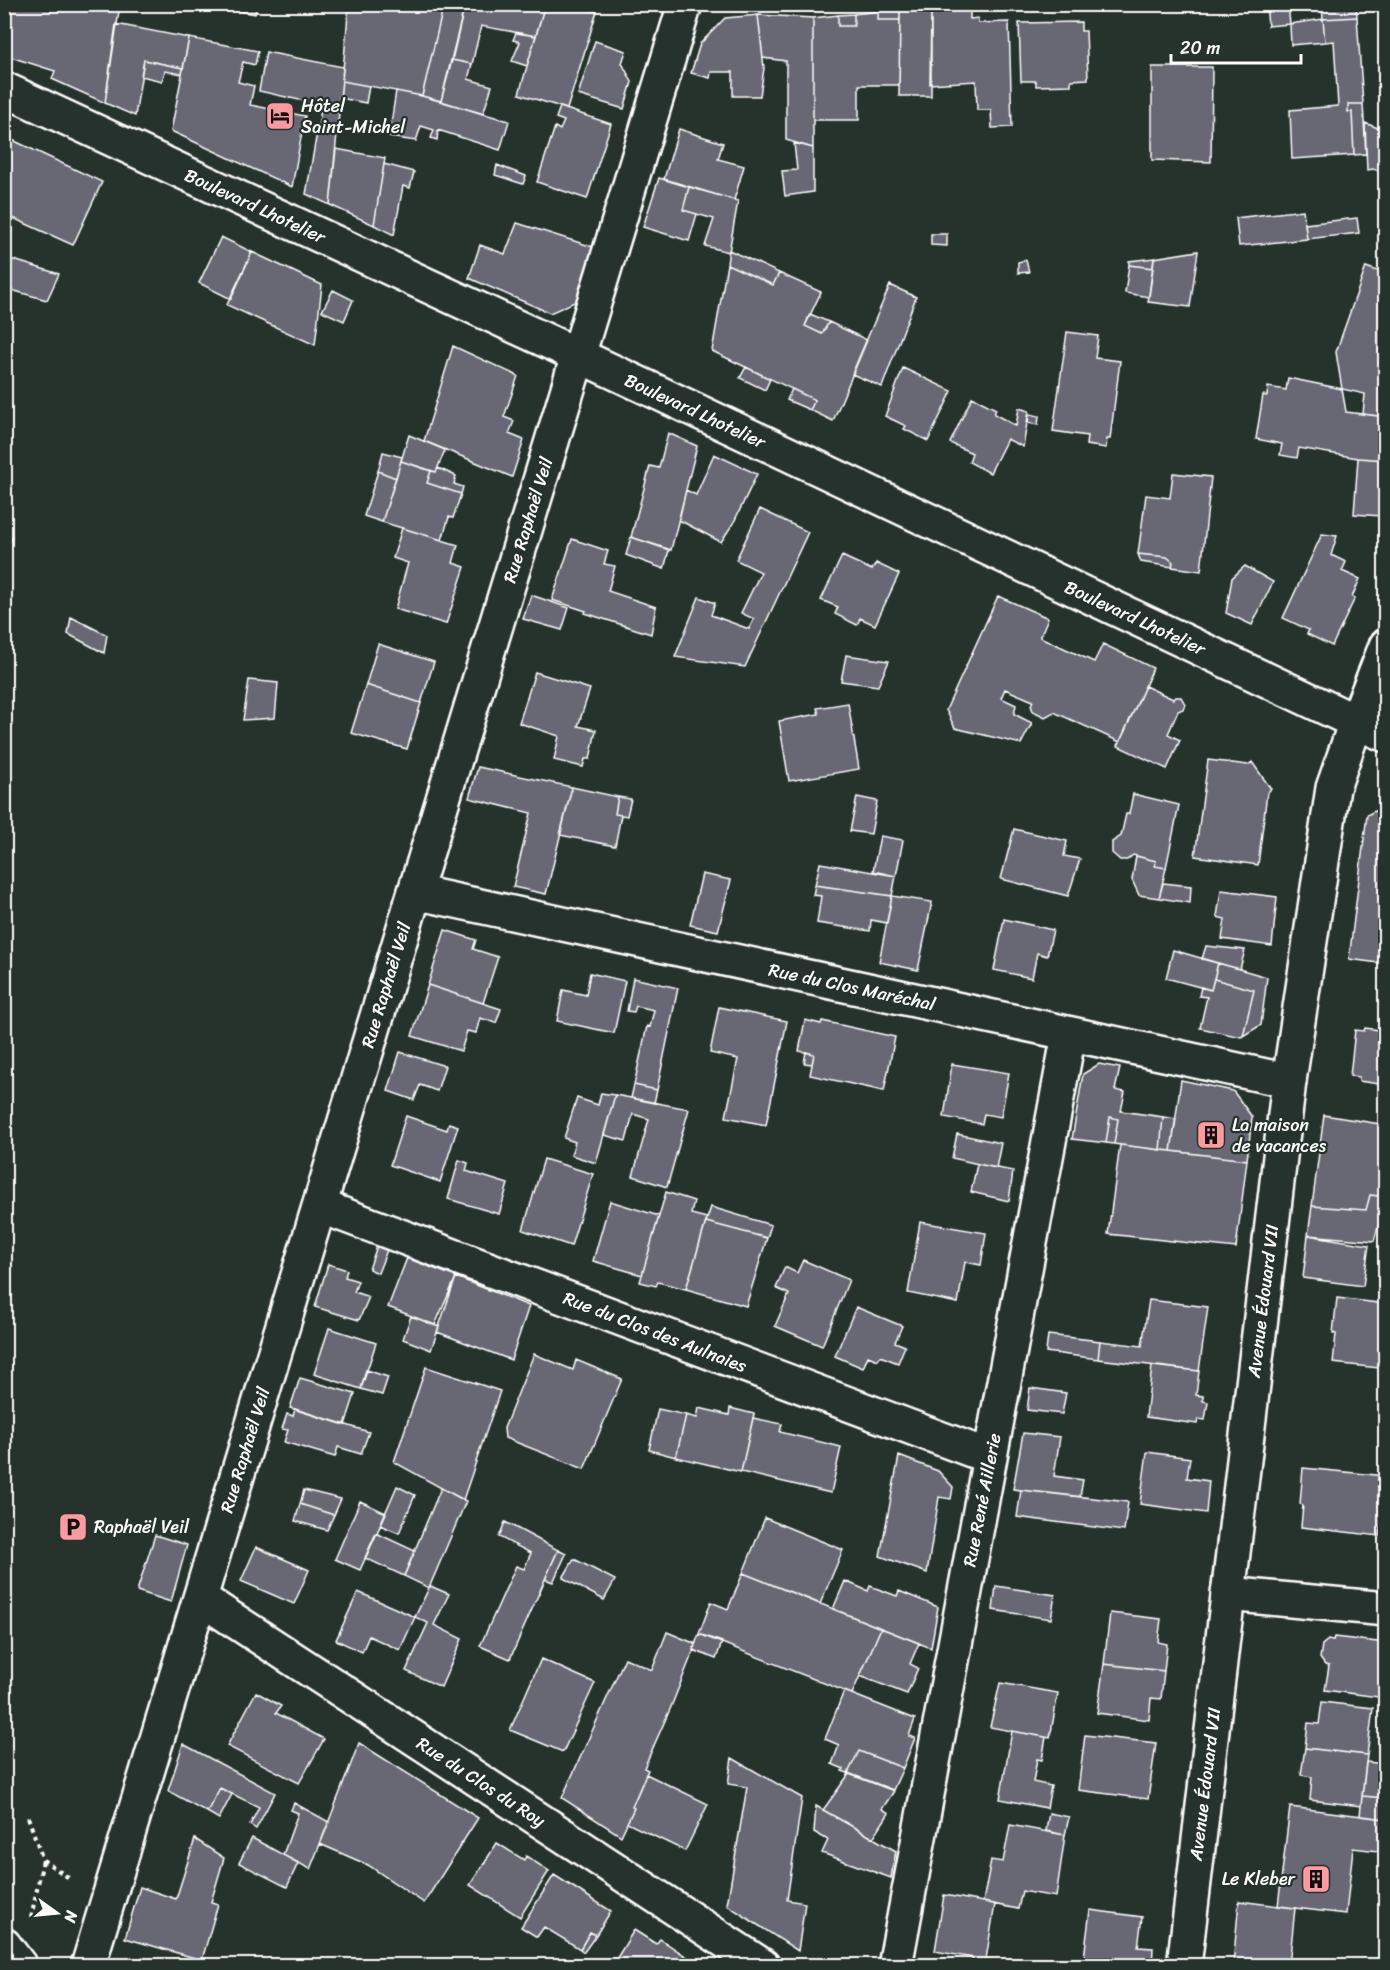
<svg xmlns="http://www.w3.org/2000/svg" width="1390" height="1970" font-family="Sriracha,sans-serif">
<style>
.building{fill:#676875;stroke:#fff;stroke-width:1.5}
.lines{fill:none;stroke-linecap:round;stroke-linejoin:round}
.minor-casing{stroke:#fff;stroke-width:38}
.tertiary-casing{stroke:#fff;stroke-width:38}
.secondary-casing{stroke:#fff;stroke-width:38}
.path{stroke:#fff;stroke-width:4;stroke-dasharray:4.5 4.5;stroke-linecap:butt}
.minor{stroke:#26332d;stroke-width:33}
.tertiary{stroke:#26332d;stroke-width:33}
.secondary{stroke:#26332d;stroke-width:33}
.labels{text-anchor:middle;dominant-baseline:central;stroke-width:4.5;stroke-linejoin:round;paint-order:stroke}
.poi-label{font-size:18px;fill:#fff;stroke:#26332d;text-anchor:start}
.street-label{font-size:18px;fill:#fff;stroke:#26332d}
</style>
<rect width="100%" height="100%" fill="#26332d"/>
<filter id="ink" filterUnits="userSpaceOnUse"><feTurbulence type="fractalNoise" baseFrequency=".0167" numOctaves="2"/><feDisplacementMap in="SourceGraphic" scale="12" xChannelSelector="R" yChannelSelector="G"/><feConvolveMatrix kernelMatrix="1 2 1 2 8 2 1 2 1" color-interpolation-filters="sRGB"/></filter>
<g filter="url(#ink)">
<!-- building -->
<path class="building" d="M4 4H120L105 103 52 79 55 71 4 55Z
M200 4H257L255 14Z
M349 4H444L422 96 342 81Z
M444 4H465L441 101 422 96Z
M465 4H545L536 36 481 26 472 64 452 60Z
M545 4H561L597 11 567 109 519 94Z
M1266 4H1288L1290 24 1268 26Z
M1322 4H1356L1357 17 1323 19Z
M970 8V19L978 18V23L1009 22 1012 127 992 128 991 110H977L976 81 930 84 931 9Z
M900 9V20H878V11Z
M900 9H931V96H899Z
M878 11V20H900L899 85H859V120H813V18L838 15V26H854V14Z
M854 14V26H838V15Z
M758 15 764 68 760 96H733V72H711L710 78 691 73 700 44 725 18Z
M758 15 813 18V148L786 140V61L763 58Z
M1357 17 1363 104H1348V112H1352L1354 155 1292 159 1290 110 1338 106 1334 41 1325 42 1323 19Z
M1323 19 1325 42 1291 45 1290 24Z
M1081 22V31H1086L1088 79 1071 80V85L1036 86V81H1021L1019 23Z
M116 24 189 38 183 68 144 60 135 116 105 103Z
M516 33 536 36 527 66 512 61 520 42 513 40Z
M189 38 258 51 255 65 243 62 238 82 254 86 250 105 305 116 292 187 171 131Z
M595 41 626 51 622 63 632 82 624 109 578 95Z
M266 52 343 67 339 113 321 110 322 105 259 91Z
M144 60 183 68 182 74 165 71 162 81 141 76Z
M452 60 472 64 468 79 492 86 483 114 441 101Z
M1152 67H1212L1211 162 1152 160Z
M342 81 369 86 366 103 340 98Z
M396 91 422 96 509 121 500 150 438 130 437 140 431 138 434 130 421 126 416 141 389 137Z
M1348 104H1363L1366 154 1354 155 1352 112H1348Z
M560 107 611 124 587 199 537 182 555 127 560 130 564 121 556 118Z
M321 110 339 113 330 205 306 194Z
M1365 123 1386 131V174L1374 169 1367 170Z
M679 129 723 143 718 159 744 166 734 200 664 179Z
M6 137 102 182 73 245 4 214Z
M794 143 813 148V192L785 196 782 171 797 170Z
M336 149 385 158 374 225 330 205Z
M384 164 414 172 410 188 403 186 394 235 374 225Z
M497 165 526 176 523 184 495 175Z
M659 178 689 187 683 210 697 214 689 241 643 227Z
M689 187 738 201 729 252 705 246 714 219 683 210Z
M1303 210 1307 239 1239 246 1236 218Z
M1357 218 1359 233 1307 239 1305 224Z
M517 223 593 247 579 300 550 313 469 278 480 245 505 254Z
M931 234H947V246L931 245Z
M221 237 252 252 231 299 199 283Z
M729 250 779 273 773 285 727 264Z
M1198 251 1190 307 1148 302 1154 258Z
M252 252 322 285 315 345 227 305Z
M4 257 59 274 47 300 4 288Z
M1154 258 1153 268 1129 265V261Z
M1026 260 1029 272 1018 273V262Z
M727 264 773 285 779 273 821 292 805 326 822 334 829 322 867 340 833 421 810 410 815 400 712 351Z
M1129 265 1153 268 1149 297 1125 293Z
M1366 267 1386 274V417L1363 414 1365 394 1342 389 1336 352Z
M890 285 916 297 882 387 852 374Z
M333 290 353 300 344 321 322 311Z
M810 314 829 322 822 334 805 326Z
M1067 332 1098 336 1095 358 1120 361 1110 439H1107L1106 448 1086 445 1087 436 1053 431Z
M453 346 518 376 504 417 514 421 509 434 524 440 512 477 424 441Z
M746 367 770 379 765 390 740 378Z
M903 368 952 391 928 441 904 429 906 426 885 416Z
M1288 378 1342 389 1346 412 1386 417V460L1358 458 1299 448 1297 458 1280 455 1282 444 1256 439 1263 395 1267 396 1268 387 1286 390Z
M792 389 815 400 810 410 787 400Z
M972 397 996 409 994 414 1016 426 1019 408 1029 411 1023 447 1007 439 990 473 969 462 972 453 950 443Z
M1029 414 1039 416 1038 425 1028 423Z
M668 433 697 446 671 550 631 537 650 466 659 468Z
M409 435 445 450 436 472 401 461Z
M383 452 402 457 396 478 378 471Z
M714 454 757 474 734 522 721 542 679 520 686 490 696 495Z
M1358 458 1386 460V489L1383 509 1381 516 1354 514Z
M401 461 431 471 427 483 461 494 453 518 449 517 442 540 382 522Z
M438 468 456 476 454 484 463 487 461 494 427 483 431 471 436 472Z
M378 471 396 478 382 522 364 516Z
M1173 473 1211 477 1201 571 1172 567 1173 562 1167 557 1138 554 1146 495 1170 498Z
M760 509 808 532 745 667 675 657 699 597 715 603 711 615 749 629 754 619 741 613 761 572 736 560Z
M402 528 458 545 453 563 465 567 446 624 395 609 408 563 393 558Z
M4 534 12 537 4 561Z
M1322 534 1337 536 1331 555 1346 562 1342 571 1360 579 1352 597 1355 598 1332 646 1307 634 1309 630 1283 618Z
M631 537 669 550 664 569 626 555Z
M572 539 608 551 604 564 615 566 608 591 656 607 651 634 585 613 586 611 552 600Z
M1138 554 1167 557 1173 562 1172 567 1141 562Z
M842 556 872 570 876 563 899 574 875 625 860 618 857 625 835 614 838 607 821 600Z
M1245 566 1273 582 1252 625 1226 613 1232 578Z
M531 595 569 608 562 630 523 619Z
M998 596 1048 618 1040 637 1094 662 1103 644 1153 668 1120 742 1054 712 1045 717 1033 711 1031 705 1033 701 1005 689 1001 698 1016 705 1014 714 1032 723 1021 744 955 728 946 710Z
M71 617 107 635 104 653 68 634Z
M378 644 434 662 421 703 366 685Z
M846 655 889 661 878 686 841 681Z
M535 672 590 689 578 726 596 730 590 759H585L583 767 554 760 559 736 519 723Z
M249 680 278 683 275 718 243 720Z
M366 685 421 703 407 749 351 733Z
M1145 686 1173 699 1175 697H1181L1185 704 1183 709 1178 711 1168 734 1180 740 1167 769 1118 746Z
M848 703 859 769 789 781 779 721 819 714 817 708Z
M1208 760 1248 765 1252 762 1271 789 1267 793 1258 865 1195 856Z
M478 767 572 787 546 894 513 887 531 813 469 798Z
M572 787 618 797 615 814 621 815 615 846 560 835Z
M1133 794 1179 805 1166 868 1155 866 1156 861 1133 855 1127 860H1120L1112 853V842L1121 836 1126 814H1129Z
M618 797 631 799 627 816 615 814Z
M857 797 877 801 871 834 850 831Z
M1386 805V964L1349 959 1367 815Z
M1014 829 1067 841 1064 856 1080 859 1068 896 1001 879Z
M880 836 903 840 896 876 873 871Z
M1136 856 1156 861 1155 866 1166 868 1159 898 1139 895 1132 880Z
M820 863 896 876 892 896 815 885Z
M702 874 731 880 718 931 690 925Z
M1163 883 1191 886 1190 903 1159 898Z
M815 885 892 896 887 923 871 920 870 931 817 923 821 896 813 895Z
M1221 890 1277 897 1272 946 1222 939 1225 919 1217 917Z
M892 896 932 902 918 970 879 962Z
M1004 919 1053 930 1047 956 1037 953 1032 978 994 970Z
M445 930 476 940 473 949 498 957 483 1003 428 985Z
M1206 946 1245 950 1240 969 1202 959Z
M1173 950 1218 963 1211 990 1166 978Z
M1218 963 1267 977 1261 1025 1243 1036 1254 990 1214 979Z
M590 973 625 981 614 1033 557 1021 563 990 586 995Z
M633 978 678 988 657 1090 634 1085 647 1026 650 1027 654 1010 636 1006 634 1012 627 1011Z
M1214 979 1254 990 1243 1036 1241 1037 1200 1028 1207 997 1199 996 1201 987 1211 990Z
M428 985 501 1009 496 1023 480 1018 476 1033 467 1031 461 1051 412 1036Z
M719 1007 787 1021 766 1125 726 1117 738 1059 710 1053Z
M805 1020 821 1024 822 1021 895 1037 884 1091 810 1075 814 1054 799 1051Z
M1365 1028 1386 1031V1085L1359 1081V1077L1350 1076 1355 1030 1364 1031Z
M400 1052 445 1066 437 1091 420 1085 414 1100 388 1091Z
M806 1052 814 1054 812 1064 804 1063Z
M952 1064 1009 1073 1001 1117 984 1114 982 1124 944 1117Z
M1099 1064 1120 1068 1115 1090 1125 1092 1121 1111 1163 1117 1160 1150 1114 1144 1118 1119 1110 1117 1106 1143 1072 1139 1083 1074Z
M1181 1080 1233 1091 1252 1117 1247 1160 1171 1151Z
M634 1085 657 1090 654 1103 631 1098Z
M601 1093 615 1095 596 1163 571 1155 575 1142 564 1138 577 1098 598 1105Z
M615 1095 689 1109 667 1187 633 1176 649 1119 633 1114 626 1141 604 1135Z
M1324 1115 1386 1125V1197L1370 1195 1366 1210 1312 1206Z
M406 1116 447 1130 449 1123 458 1126 440 1182 390 1165Z
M1110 1117 1118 1119 1114 1144 1106 1143Z
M1163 1117 1176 1119 1171 1151 1160 1150Z
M957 1134 1001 1143 996 1168 952 1158Z
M1120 1145 1247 1160 1236 1248 1108 1234Z
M544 1159 593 1174 571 1246 523 1230Z
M459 1160 468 1163 466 1171 508 1184 499 1214 448 1199Z
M977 1164 1013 1171 1009 1201 971 1192Z
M666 1192 694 1201 691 1214 707 1218 686 1289 658 1282 656 1286 640 1282Z
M1370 1195 1386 1197V1224L1379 1223 1374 1241 1308 1235 1312 1206 1366 1210Z
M610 1201 659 1216 642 1275 593 1261Z
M711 1207 771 1225 767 1238 706 1222Z
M706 1222 767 1238 746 1306 686 1289Z
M920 1222 986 1233 981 1265 965 1262 958 1303 908 1293Z
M1308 1235 1369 1245 1363 1286 1303 1278Z
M377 1246 387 1250 378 1273 369 1269Z
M407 1258 456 1277 435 1325 388 1307Z
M803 1260 849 1280 822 1346 775 1326 789 1294 776 1288 785 1267 797 1273Z
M328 1264 347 1270 345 1277 358 1281 354 1292 369 1297 359 1320 315 1307Z
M456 1277 529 1306 511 1360 437 1332Z
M1337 1298 1386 1304V1333H1383L1379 1368 1333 1363 1336 1334 1333 1333Z
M1149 1300 1208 1307 1199 1371 1098 1359 1100 1341 1142 1346Z
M856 1307 902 1326 895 1342 905 1346 898 1363 880 1356 878 1360 868 1356 863 1368 835 1356Z
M411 1316 439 1327 431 1350 403 1339Z
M329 1328 376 1343 361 1389 314 1374Z
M1048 1335 1100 1341 1098 1359 1046 1352Z
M534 1354 573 1370 576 1360 622 1379 584 1469 505 1438 504 1428Z
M1152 1366 1199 1371 1196 1395 1203 1396V1401L1208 1402 1205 1420 1198 1419 1197 1424 1146 1417Z
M426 1367 500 1391 463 1500 394 1462Z
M366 1370 388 1377 382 1395 361 1389Z
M300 1378 355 1394 345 1425 290 1408Z
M1030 1388 1066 1393 1062 1414 1027 1410Z
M699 1408 729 1415 730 1408 754 1414 741 1472 676 1457 686 1415 697 1418Z
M295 1409 369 1432 361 1454 338 1447 335 1457 284 1442 288 1430 282 1429 287 1414 293 1416Z
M658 1409 686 1415 676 1457 649 1450Z
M753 1418 782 1424 780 1432 841 1447 831 1493 741 1472Z
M1023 1433 1060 1437 1054 1476 1083 1480 1080 1497 1013 1489Z
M1147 1452 1190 1458 1187 1478 1209 1481 1206 1513 1140 1504Z
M899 1456 938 1471 953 1487 951 1499 939 1497 927 1573 880 1556Z
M1303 1468 1386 1476 1380 1536 1301 1527 1303 1505 1300 1504Z
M397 1486 415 1495 399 1533 380 1525Z
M441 1488 466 1501 429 1588 404 1576Z
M304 1490 341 1499 334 1515 300 1504Z
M1021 1490 1128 1502 1124 1531 1017 1517Z
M360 1501 386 1513 360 1570 335 1559Z
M300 1504 334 1515 327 1530 295 1521Z
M765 1518 843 1550 820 1604 743 1573Z
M505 1522 558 1550 510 1659 480 1646 516 1566 524 1569 531 1553 499 1537Z
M376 1533 415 1551 404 1576 365 1558Z
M155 1535 187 1545 171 1602 137 1591Z
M256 1547 309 1570 294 1604 241 1581Z
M558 1550 566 1554 553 1582 545 1579Z
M574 1559 615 1580 604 1600 563 1578Z
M743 1573 881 1628 852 1694 699 1634 711 1602 728 1609Z
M845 1581 868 1591 870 1586 897 1596 899 1591 938 1607 931 1648 833 1609Z
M430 1586 449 1594 434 1625 462 1639 441 1687 406 1671 428 1623 415 1617Z
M996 1586 1055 1595 1051 1619 993 1610Z
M358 1592 415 1617 400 1650 369 1636 362 1652 336 1640Z
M1110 1613 1161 1619 1158 1642 1167 1644 1164 1671 1104 1664Z
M881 1628 919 1643 910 1664 918 1668 907 1694 860 1676Z
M667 1632 696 1644 671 1707 644 1768 648 1770 632 1807 634 1808 621 1836 562 1798 625 1658 652 1670Z
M699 1634 722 1642 716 1659 693 1650Z
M1334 1637 1386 1643V1698L1325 1690 1329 1666 1325 1665 1320 1658 1322 1645 1328 1640 1333 1641Z
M541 1659 595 1683 563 1752 510 1730Z
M1104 1664 1164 1671 1161 1699 1151 1698 1149 1720 1097 1713Z
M1000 1683 1058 1693 1050 1738 990 1727Z
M844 1691 915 1719 909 1736 915 1738 903 1768 859 1751 848 1773 842 1771 844 1769 832 1764 839 1745 825 1739Z
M256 1692 281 1706 276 1713 324 1739 299 1783 227 1746Z
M1322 1702 1373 1708 1367 1755 1305 1748 1308 1723 1319 1724Z
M1012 1731 1046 1737 1042 1760 1037 1759 1033 1782 1051 1786 1047 1808 1000 1799Z
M1085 1735 1156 1743 1148 1799 1078 1790Z
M359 1743 478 1818 424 1903 368 1865 320 1844Z
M183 1744 275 1793 256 1829 250 1825 259 1807 220 1788 207 1812 168 1791Z
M1305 1748 1367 1755 1361 1806 1310 1800 1312 1777 1301 1775Z
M859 1751 903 1768 893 1790 848 1773Z
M732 1758 802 1798 787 1900 805 1903 798 1951 727 1905 747 1787 728 1784Z
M1366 1762 1386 1764 1385 1798 1362 1796Z
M646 1774 708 1804 685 1851 627 1823 634 1808 632 1807Z
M849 1774 894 1791 882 1809 889 1813 873 1838 823 1810Z
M220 1788 232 1794 219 1819 207 1812Z
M1362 1796 1386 1798V1819L1360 1816Z
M294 1803 329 1822 310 1869 283 1855 298 1813 291 1810Z
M816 1806 896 1851 891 1878 822 1853 828 1840 814 1832Z
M1290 1807 1386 1819V1852L1353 1848 1346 1914 1278 1906Z
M1049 1813 1069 1817 1065 1835 1046 1831Z
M1010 1825 1065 1835 1056 1897 1022 1891 1018 1909 983 1902 991 1860 1003 1862Z
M252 1838 298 1863 287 1887 239 1863Z
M195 1839 224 1858 211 1902 218 1904 202 1960 125 1938 140 1887 176 1899Z
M497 1843 524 1860 526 1856 549 1871 520 1917 470 1885Z
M554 1875 611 1911 596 1935 590 1932 580 1949 544 1927 537 1937 521 1927Z
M944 1895 995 1904 986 1959 1001 1966H969L973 1958 935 1951Z
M1239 1901 1295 1908 1289 1966H1233Z
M1090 1910 1142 1917 1138 1947 1153 1948 1152 1966H1083Z
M634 1930 656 1944 660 1939 693 1961 690 1966H612Z
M590 1932 596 1935 584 1952 580 1949Z"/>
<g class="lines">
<!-- minor casing -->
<g class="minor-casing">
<path id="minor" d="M1356 722 1386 735
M415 892 1289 1081
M320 1206 990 1457
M1228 1594 1386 1609
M200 1598 763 1966
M4 1945 20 1966
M88 1966 685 4
M895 1966 1069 1034"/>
</g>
<!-- tertiary casing -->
<g class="tertiary-casing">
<path id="tertiary" d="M4 89 642 385 1356 722"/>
</g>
<!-- secondary casing -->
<g class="secondary-casing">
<path id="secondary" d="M1184 1966 1289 1081 1333 788 1356 722 1386 646"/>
</g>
<!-- path -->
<path class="path" d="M28 1817 43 1860 72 1880
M31 1918 43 1860"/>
<!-- minor -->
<use href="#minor" class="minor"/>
<!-- tertiary -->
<use href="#tertiary" class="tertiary"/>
<!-- secondary -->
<use href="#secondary" class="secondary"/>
</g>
</g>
<!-- icons -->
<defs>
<g id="hotel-square" transform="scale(1.5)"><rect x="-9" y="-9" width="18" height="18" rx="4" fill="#ff9aa2" stroke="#26332d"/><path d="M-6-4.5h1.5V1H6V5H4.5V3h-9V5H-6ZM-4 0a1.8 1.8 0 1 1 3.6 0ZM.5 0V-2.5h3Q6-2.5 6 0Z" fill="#111"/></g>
<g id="building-square" transform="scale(1.5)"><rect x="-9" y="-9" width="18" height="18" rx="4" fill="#ff9aa2" stroke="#26332d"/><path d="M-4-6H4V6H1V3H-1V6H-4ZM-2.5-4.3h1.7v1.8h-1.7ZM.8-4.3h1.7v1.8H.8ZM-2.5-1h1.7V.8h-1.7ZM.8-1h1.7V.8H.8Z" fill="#111"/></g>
<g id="parking-square" transform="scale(1.5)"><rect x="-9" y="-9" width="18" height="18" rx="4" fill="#ff9aa2" stroke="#26332d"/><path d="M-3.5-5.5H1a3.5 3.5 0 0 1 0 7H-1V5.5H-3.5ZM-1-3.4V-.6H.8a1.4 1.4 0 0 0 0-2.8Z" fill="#111"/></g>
</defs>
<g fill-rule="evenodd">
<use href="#hotel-square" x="280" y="116"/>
<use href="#building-square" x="1211" y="1135"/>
<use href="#parking-square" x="73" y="1527"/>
<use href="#building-square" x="1316" y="1879"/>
</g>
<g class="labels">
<!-- poi labels -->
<g class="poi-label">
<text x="301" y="106">Hôtel<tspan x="301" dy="21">Saint-Michel</tspan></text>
<text x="1232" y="1125">La maison<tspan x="1232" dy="21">de vacances</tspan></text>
<text x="94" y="1527">Raphaël Veil</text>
<text x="1295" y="1879" text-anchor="end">Le Kleber</text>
</g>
<!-- street labels -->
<g class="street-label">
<text transform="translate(255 206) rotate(25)">Boulevard Lhotelier</text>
<text transform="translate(695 411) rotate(25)">Boulevard Lhotelier</text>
<text transform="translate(528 520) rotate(-73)">Rue Raphaël Veil</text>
<text transform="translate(1135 618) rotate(25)">Boulevard Lhotelier</text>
<text transform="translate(386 985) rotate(-73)">Rue Raphaël Veil</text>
<text transform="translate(852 987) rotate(12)">Rue du Clos Maréchal</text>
<text transform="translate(1263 1301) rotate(-83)">Avenue Édouard VII</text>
<text transform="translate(655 1332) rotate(21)">Rue du Clos des Aulnaies</text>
<text transform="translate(245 1450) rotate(-73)">Rue Raphaël Veil</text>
<text transform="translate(982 1500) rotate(-79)">Rue René Aillerie</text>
<text transform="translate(481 1782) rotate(33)">Rue du Clos du Roy</text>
<text transform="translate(1205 1784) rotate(-83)">Avenue Édouard VII</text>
</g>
</g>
<!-- margin -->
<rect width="1390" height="1970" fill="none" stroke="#26332d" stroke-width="24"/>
<rect x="12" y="12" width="1366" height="1946" fill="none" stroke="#fff" stroke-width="2" filter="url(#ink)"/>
<!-- north arrow -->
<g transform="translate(57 1913) rotate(105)" stroke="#26332d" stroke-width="4.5" paint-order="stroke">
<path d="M0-4.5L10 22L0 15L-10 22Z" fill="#ffffff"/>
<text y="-9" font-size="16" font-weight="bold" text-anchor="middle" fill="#ffffff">N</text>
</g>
<!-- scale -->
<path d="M1171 54v9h130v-9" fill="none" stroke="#ffffff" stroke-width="3"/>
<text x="1180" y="54" font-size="18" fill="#ffffff" stroke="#26332d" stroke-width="4.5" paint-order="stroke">20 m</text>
</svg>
